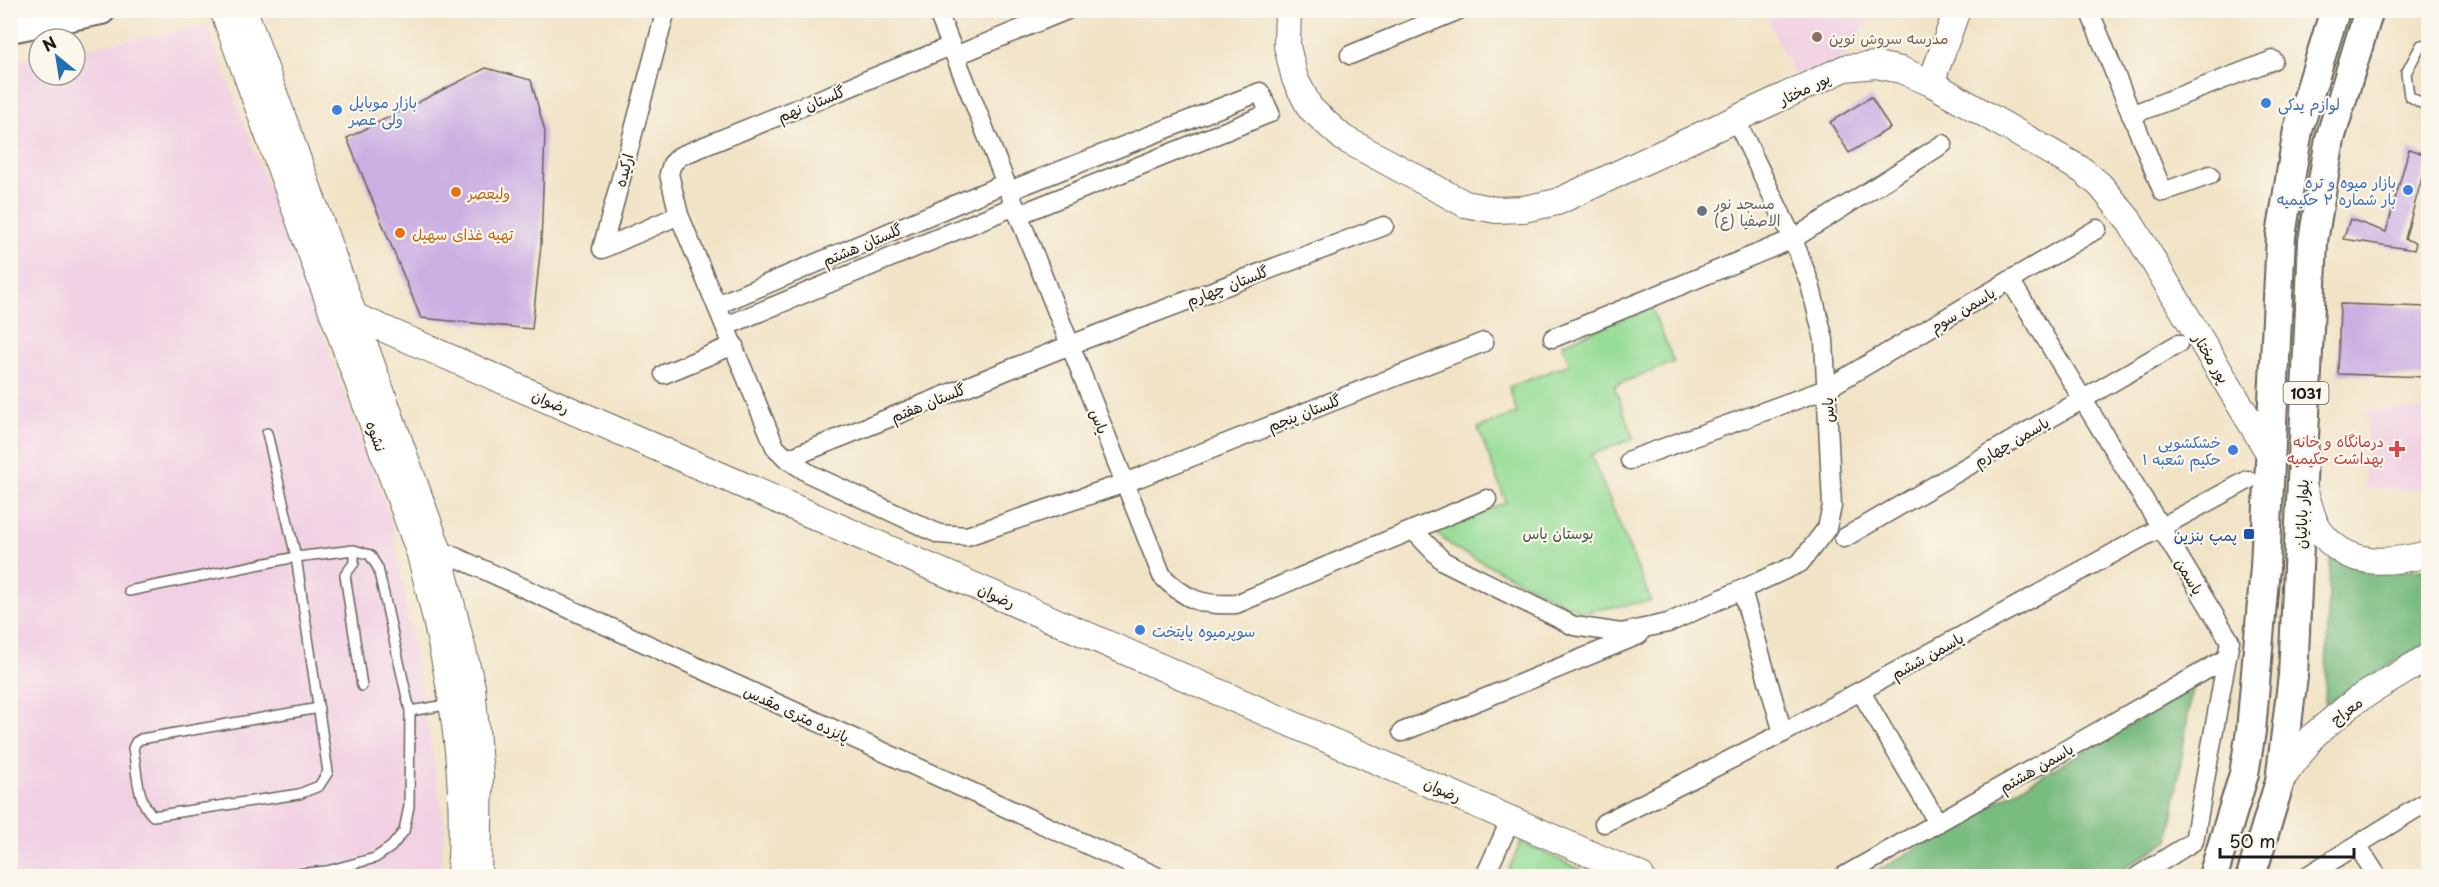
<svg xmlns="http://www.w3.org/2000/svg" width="2439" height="887" font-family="'Playpen Sans','Playpen Sans Arabic',sans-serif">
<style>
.built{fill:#f1d0e3}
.green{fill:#97dd97;stroke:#5a7c5a;stroke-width:1.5}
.forest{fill:#79bc80;stroke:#4a6c4e;stroke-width:1.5}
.building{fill:#cbaee2}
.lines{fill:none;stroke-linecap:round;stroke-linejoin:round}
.lane-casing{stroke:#676258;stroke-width:12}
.street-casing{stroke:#676258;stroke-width:21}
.secondary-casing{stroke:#676258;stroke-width:28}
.primary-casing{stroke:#676258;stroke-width:32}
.lane{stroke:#fff;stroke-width:9}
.street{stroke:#fff;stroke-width:18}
.secondary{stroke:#fff;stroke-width:26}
.primary{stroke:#fff;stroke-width:28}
.education-dot{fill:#8d6e63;stroke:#fbf7ec;stroke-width:2}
.shop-dot{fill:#3f7fe0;stroke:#fbf7ec;stroke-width:2}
.food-dot{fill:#e8710a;stroke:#fbf7ec;stroke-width:2}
.worship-dot{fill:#6b7280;stroke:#fbf7ec;stroke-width:2}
.health-dot{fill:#e0444e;stroke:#fbf7ec;stroke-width:2}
.transit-dot{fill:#1a4fb4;stroke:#fbf7ec;stroke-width:2}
.labels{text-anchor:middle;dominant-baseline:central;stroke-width:4.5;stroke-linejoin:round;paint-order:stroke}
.shield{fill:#fbf7ec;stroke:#5f5e5a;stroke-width:1.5}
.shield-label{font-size:14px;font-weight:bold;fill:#1c1c1c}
.education-label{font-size:15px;fill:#785e54;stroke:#fbf7ec;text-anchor:start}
.street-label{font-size:15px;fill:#1c1c1c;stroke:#fbf7ec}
.shop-label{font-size:15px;fill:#366cbe;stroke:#fbf7ec;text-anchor:start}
.food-label{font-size:15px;fill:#c56008;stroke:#fbf7ec;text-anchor:start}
.worship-label{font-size:15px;fill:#5b616d;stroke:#fbf7ec;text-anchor:start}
.health-label{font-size:15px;fill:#be3a42;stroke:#fbf7ec;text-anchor:end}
.park-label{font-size:15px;fill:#415641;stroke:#fbf7ec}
.transit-label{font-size:15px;fill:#164399;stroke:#fbf7ec;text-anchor:end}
</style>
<rect width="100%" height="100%" fill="#fbf7ec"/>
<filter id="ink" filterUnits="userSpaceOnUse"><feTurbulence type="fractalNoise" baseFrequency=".0167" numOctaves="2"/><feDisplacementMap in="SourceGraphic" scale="12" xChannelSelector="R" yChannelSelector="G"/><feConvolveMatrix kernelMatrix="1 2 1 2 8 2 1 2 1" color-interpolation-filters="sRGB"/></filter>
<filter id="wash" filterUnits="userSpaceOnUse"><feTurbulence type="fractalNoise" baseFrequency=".008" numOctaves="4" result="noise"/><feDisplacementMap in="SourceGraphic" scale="24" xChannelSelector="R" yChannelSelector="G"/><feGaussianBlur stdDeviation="1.35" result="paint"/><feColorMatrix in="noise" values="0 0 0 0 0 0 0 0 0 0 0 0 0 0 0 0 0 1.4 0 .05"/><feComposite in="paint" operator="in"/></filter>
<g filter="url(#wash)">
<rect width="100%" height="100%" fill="#f1e3c6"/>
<!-- built -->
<path class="built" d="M1764 11H1874L1843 59 1794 76Z
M208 26 391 518 445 826 439 876H11V62L39 57V75H75V50Z
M2428 408V490L2364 488 2367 410Z"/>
<!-- green -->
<path class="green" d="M1651 307 1674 362 1614 386 1634 438 1591 455 1651 601 1582 612 1456 549 1435 532 1506 502 1478 428 1517 413 1509 387 1570 364 1562 344Z
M1521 842 1595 876H1506Z"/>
<!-- forest -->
<path class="forest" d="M2330 559 2370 571 2428 569V642L2325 704Z
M2192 689 2169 840 2113 876H1868Z"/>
<g id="blocks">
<!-- building -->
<path class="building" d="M486 68 531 80 545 132 541 245 532 329 421 318 347 138Z
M1871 97 1890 128 1849 153 1830 122Z
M2409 149 2428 156 2405 239 2416 243 2414 250 2343 239 2350 219 2386 232Z
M2340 304 2428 307V377L2338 374Z"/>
</g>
</g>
<g filter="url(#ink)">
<use href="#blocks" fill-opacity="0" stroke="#676258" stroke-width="1.5"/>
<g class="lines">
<!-- lane casing -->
<g class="lane-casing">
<path id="lane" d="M2428 44 2421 45 2406 73 2409 96 2428 107
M267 433 296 557 328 772 319 786 299 794 153 816C136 800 137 769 133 748L136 742 141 739 319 708
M354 550V563L345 575 362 686
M129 591 296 557 354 550 370 555 378 568 410 711 409 806 404 831 391 847 375 858 327 871 277 876
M410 711 452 704"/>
</g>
<!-- street casing -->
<g class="street-casing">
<path id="street" d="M666 10 602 249 679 215
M937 10 1162 576C1186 600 1202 606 1236 604L1487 499
M2089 10 2163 192 2210 175
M951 46 680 156 672 164 669 174 679 215 775 447 787 459 810 474 939 534 967 536 1125 483 1484 342
M1350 55 1459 10
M955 56 1067 10
M2131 115 2273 60
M1009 191 1260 92 1270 113 1018 215
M2010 280 2230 641 2194 841 2138 876
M717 305 1006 183
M726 326 1015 206
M1553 338 1793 239 1943 144
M664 374 734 345
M787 459 1070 345 1384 226
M1630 460 1826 389 2097 229
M1413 530 1443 561 1574 626 1621 633 1668 623 1800 563 1827 528 1832 506 1824 340 1810 284 1793 239 1736 120
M1844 538 2178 344
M438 549 1156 876
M1742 590 1783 733
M1861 692 1938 823
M1402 732 1639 635
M1604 823 1783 733 2248 480
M2357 845 2377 876
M1485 876 1511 819
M1844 876 2227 658
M2307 876 2428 801"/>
</g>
<!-- secondary casing -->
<g class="secondary-casing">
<path id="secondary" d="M223 10 419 551C448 660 468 763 460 876
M244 10 438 549 472 687 480 775 478 876
M1288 10 1287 46 1295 79 1310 108 1343 138 1465 204 1496 210 1524 209 1557 202 1845 68 1876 65 1901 70 1931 83 2082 170 2100 185 2128 219 2269 453
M1931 83 1957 10
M334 315H352L1641 876
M2303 486C2308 499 2311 518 2319 530 2347 568 2387 564 2428 554
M2280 781 2314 735 2355 701 2428 657"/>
</g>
<!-- primary casing -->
<g class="primary-casing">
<path id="primary" d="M10 28 101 10
M2213 876 2244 774 2251 731 2265 567 2281 236 2298 130 2335 10
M2251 876 2280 781 2293 676 2313 241 2330 139 2369 10"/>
</g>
<!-- lane -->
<use href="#lane" class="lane"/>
<!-- street -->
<use href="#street" class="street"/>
<!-- secondary -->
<use href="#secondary" class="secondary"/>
<!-- primary -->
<use href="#primary" class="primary"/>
</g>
</g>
<!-- markers -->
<circle class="education-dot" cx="1817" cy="37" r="6"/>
<g class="shop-dot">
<circle cx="2266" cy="103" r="6"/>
<circle cx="337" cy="110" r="6"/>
<circle cx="2408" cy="190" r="6"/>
<circle cx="2233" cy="450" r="6"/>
<circle cx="1140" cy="630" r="6"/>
</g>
<g class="food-dot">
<circle cx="456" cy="192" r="6"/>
<circle cx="400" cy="233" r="6"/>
</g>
<circle class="worship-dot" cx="1702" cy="211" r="6"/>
<path class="health-dot" d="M2394 440h6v6h6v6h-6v6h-6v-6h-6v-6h6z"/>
<rect class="transit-dot" x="2243" y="528" width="12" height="12" rx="3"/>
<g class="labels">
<!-- shield labels -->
<rect class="shield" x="2283.5" y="382" width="45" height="22" rx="4.5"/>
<g class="shield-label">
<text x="2306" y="393">1031</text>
</g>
<!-- education labels -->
<g class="education-label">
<text x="1829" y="37">مدرسه سروش نوین</text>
</g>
<!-- street labels -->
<g class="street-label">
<text transform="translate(1804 88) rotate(-26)">پور مختار</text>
<text transform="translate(811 103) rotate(-22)">گلستان نهم</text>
<text transform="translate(623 170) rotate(-75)">ارکیده</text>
<text transform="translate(862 244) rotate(-23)">گلستان هشتم</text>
<text transform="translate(1227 285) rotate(-21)">گلستان چهارم</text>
<text transform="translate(1962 309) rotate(-31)">یاسمن سوم</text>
<text transform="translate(2212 358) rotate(59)">پور مختار</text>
<text transform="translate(551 401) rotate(23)">رضوان</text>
<text transform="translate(928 402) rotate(-22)">گلستان هفتم</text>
<text transform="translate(1827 410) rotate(-92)">یاس</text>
<text transform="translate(1304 412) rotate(-21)">گلستان پنجم</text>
<text transform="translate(1100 421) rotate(68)">یاس</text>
<text transform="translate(377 436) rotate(70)">نشوه</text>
<text transform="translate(2011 441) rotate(-30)">یاسمن چهارم</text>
<text transform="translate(2301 514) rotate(-88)">بلوار بابائیان</text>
<text transform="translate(2190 576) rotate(59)">یاسمن</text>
<text transform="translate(997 595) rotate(24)">رضوان</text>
<text transform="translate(1927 655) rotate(-29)">یاسمن ششم</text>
<text transform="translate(2346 710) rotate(-37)">معراج</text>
<text transform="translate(797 713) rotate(25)">پانزده متری مقدس</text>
<text transform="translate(2036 767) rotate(-30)">یاسمن هشتم</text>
<text transform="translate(1443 789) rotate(24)">رضوان</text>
</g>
<!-- shop labels -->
<g class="shop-label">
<text x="349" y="101">بازار موبایل<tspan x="349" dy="17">ولی عصر</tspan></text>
<text x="2278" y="103">لوازم یدکی</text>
<text x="2396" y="181" text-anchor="end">بازار میوه و تره<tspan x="2396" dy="17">بار شماره ۲ حکیمیه</tspan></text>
<text x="2221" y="441" text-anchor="end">خشکشویی<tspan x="2221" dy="17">حکیم شعبه ۱</tspan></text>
<text x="1152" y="630">سوپرمیوه پایتخت</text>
</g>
<!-- food labels -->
<g class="food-label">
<text x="468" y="192">ولیعصر</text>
<text x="412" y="233">تهیه غذای سهیل</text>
</g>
<!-- worship labels -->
<g class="worship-label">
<text x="1714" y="202">مسجد نور<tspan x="1714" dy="17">الاصفیا (ع)</tspan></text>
</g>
<!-- health labels -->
<g class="health-label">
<text x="2384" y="440">درمانگاه و خانه<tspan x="2384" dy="17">بهداشت حکیمیه</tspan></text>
</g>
<!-- park labels -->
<g class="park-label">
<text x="1558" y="532">بوستان یاس</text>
</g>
<!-- transit labels -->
<g class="transit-label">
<text x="2237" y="534">پمپ بنزین</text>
</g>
</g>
<!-- margin -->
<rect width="2439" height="887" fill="none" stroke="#fbf7ec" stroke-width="36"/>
<!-- north arrow -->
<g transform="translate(57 57) rotate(330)"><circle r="28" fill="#fbf7ec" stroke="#a29f99" stroke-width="1.5"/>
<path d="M0-4.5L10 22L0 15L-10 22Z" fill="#1f6fb2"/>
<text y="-9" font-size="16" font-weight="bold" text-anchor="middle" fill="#1c1c1c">N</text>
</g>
<!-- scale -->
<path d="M2220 848v9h134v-9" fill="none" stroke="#1c1c1c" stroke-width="3"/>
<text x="2229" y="848" font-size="18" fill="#1c1c1c" stroke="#fbf7ec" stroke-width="4.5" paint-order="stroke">50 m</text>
</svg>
